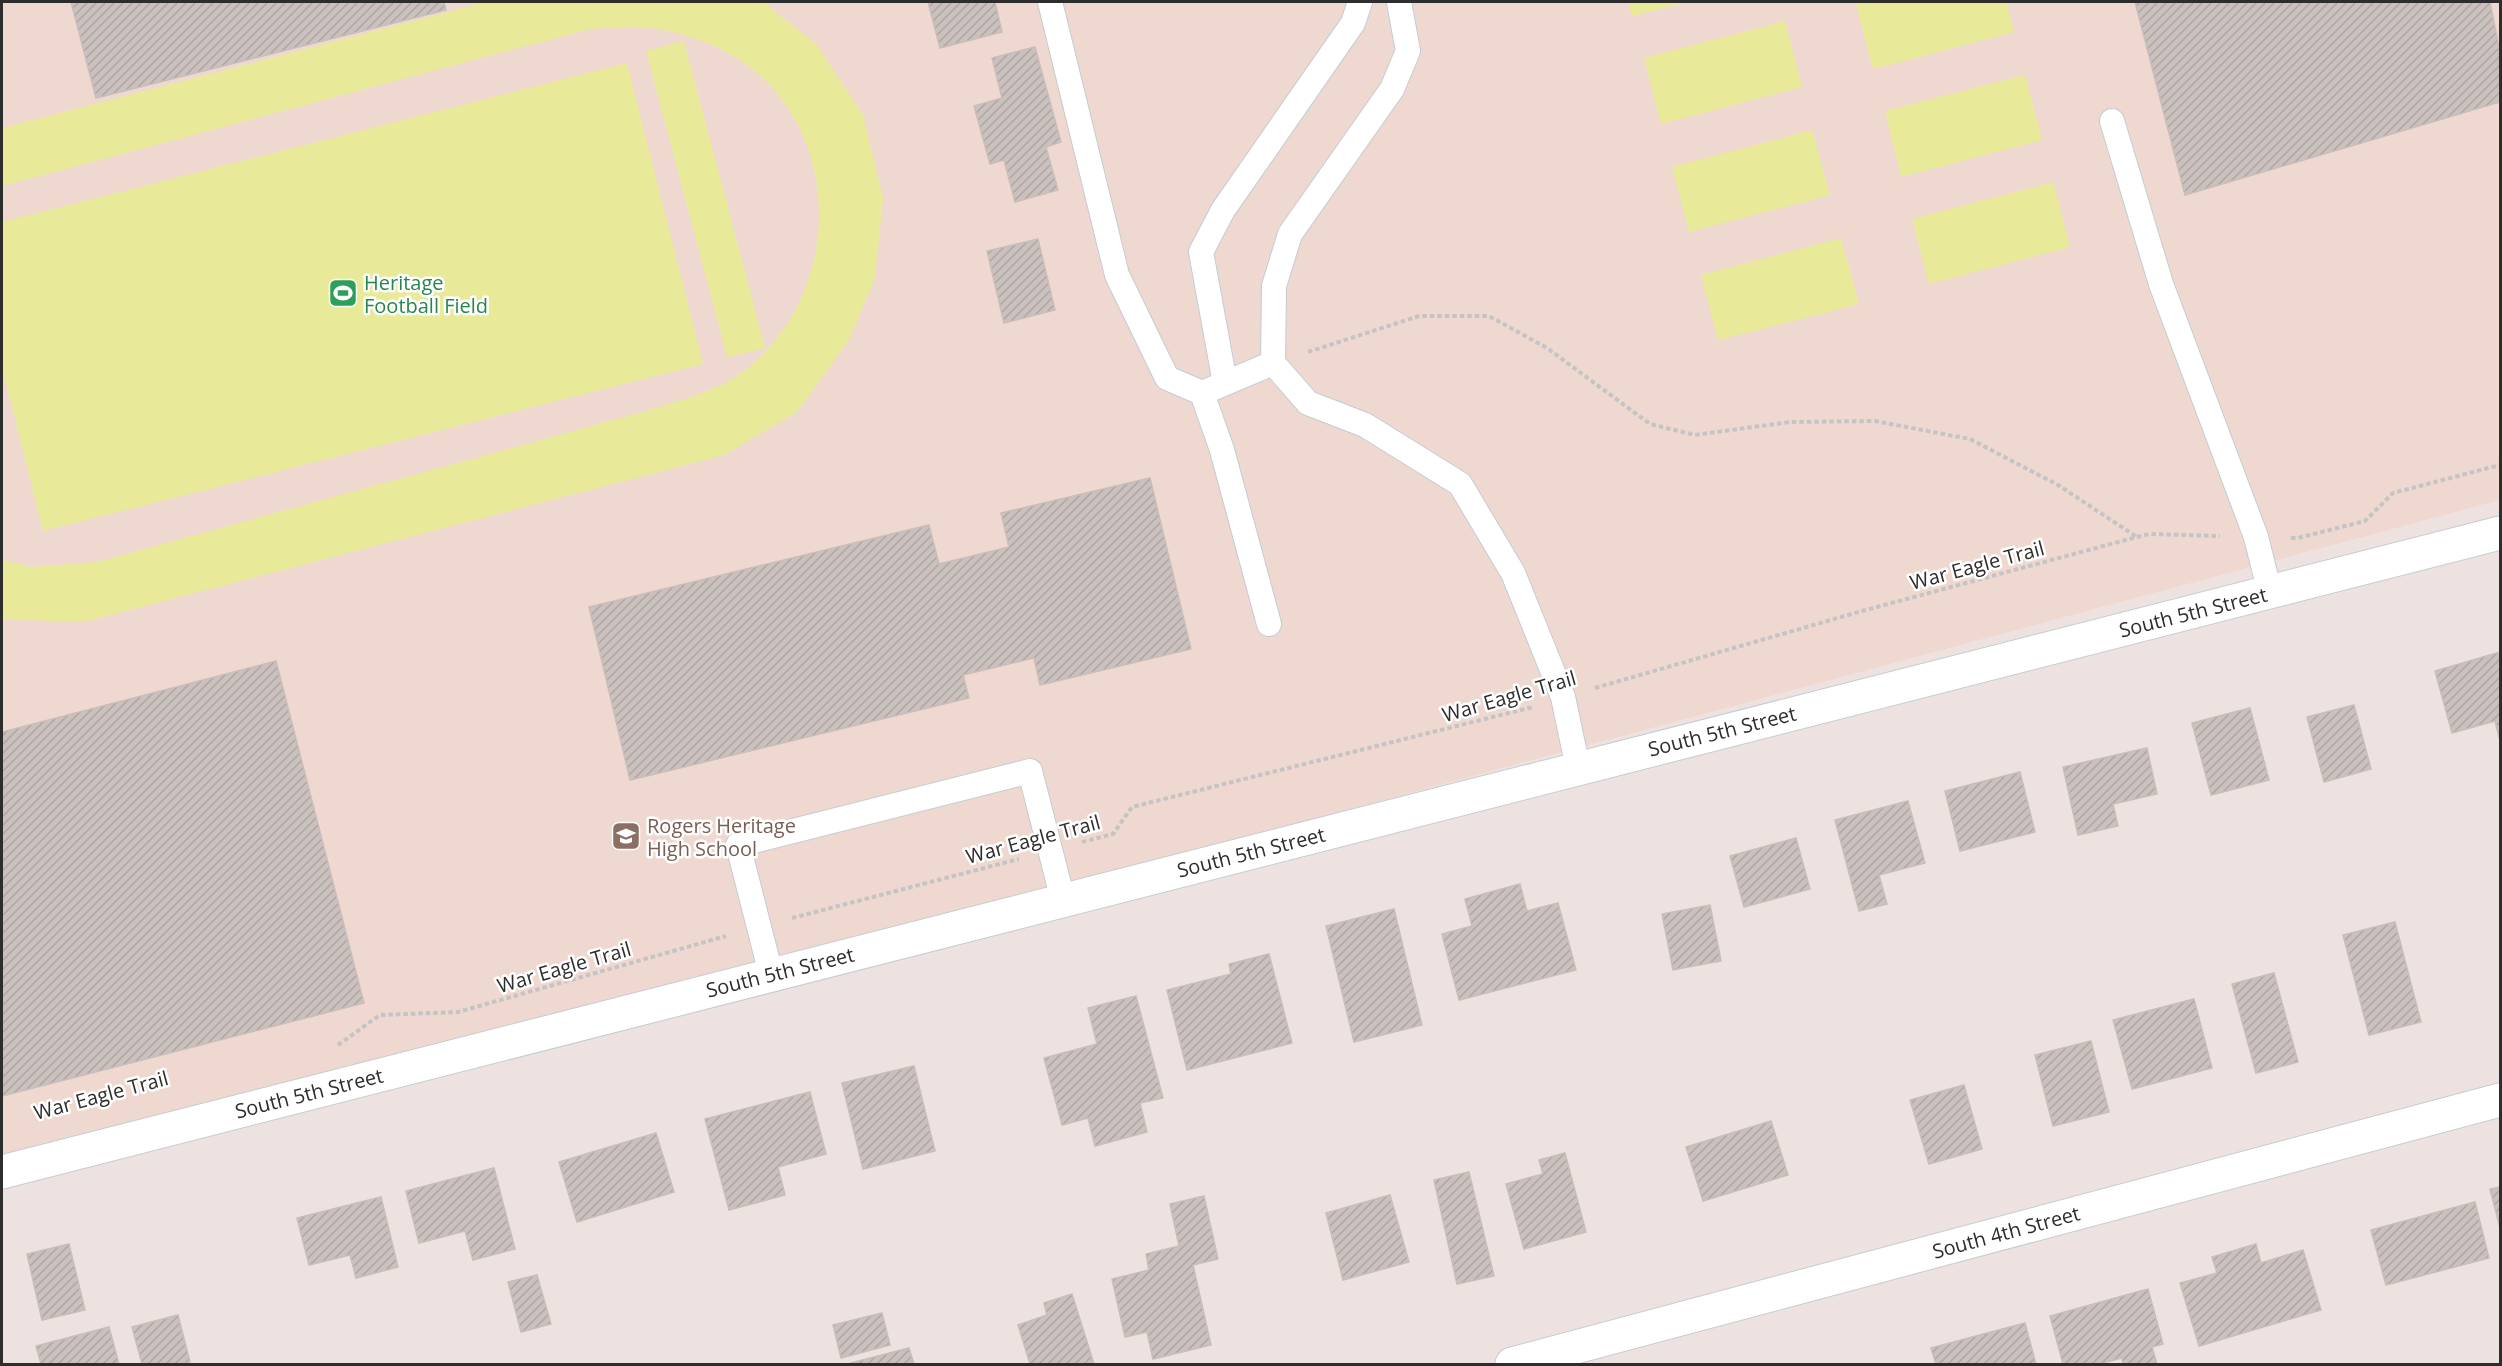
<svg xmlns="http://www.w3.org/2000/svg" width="2502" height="1366" font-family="'Open Sans',sans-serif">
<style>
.education{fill:#efd8d0}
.pitch{fill:#e9ea99}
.building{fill:url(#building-hatch);stroke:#cabdb9;stroke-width:1.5}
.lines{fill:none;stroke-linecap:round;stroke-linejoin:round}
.service-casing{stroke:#c4ccd3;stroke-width:26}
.minor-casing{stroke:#c4ccd3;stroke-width:35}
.path{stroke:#c4c4c4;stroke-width:4;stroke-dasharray:4.5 3;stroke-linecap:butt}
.service{stroke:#fff;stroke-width:24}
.minor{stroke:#fff;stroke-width:33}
.labels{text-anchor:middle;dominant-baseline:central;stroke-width:5;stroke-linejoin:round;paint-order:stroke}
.leisure-label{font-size:20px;fill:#27864d;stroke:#fff;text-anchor:start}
.street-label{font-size:20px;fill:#2d2d2d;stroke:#fff}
.education-label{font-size:20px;fill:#785e54;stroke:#fff;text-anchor:start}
</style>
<defs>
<pattern id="building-hatch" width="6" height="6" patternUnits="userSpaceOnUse" patternTransform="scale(1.5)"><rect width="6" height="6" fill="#cac1be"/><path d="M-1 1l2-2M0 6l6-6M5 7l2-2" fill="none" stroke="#aea6a4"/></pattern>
</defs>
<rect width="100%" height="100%" fill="#eee2e0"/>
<!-- education -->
<path class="education" d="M2 2H2500V500L2 1171Z"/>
<!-- pitch -->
<path class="pitch" d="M486 2H765L767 5 817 45 863 115 883 198 875 278 849 340 797 412 724 455 83 622 2 619V560L32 567 97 562 657 408C686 398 716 391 741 373 845 298 847 125 735 57 708 40 672 29 640 27 624 26 607 28 590 29L2 186V128Z
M1628 2H1688L1632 16Z
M1865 2H2006L2014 32 1873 69 1856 4Z
M1785 21 1802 87 1661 124 1644 58Z
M684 41 765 348 727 357 646 51Z
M627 63 703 364 43 531 2 367V222Z
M2025 75 2042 140 1901 177 1885 111Z
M1812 130 1830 195 1689 232 1672 167Z
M2053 182 2070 247 1929 284 1912 219Z
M1841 238 1859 304 1718 340 1701 275Z"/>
<!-- building -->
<path class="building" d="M71 2H444L446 10 96 98Z
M928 2H995L1002 32 940 48Z
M2135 2H2490L2500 52V102L2185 195Z
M1035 47 1061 142 1046 147 1058 190 1015 202 1004 160 990 164 974 106 1002 98 992 58Z
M1038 239 1055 310 1004 323 987 251Z
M1150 478 1191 649 1040 685 1034 658 963 675 969 698 630 780 589 607 929 525 939 564 1009 547 1001 513Z
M2500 652V741L2495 721 2452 733 2435 671Z
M276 661 364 1003 2 1096V732Z
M2354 705 2371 769 2324 782 2307 717Z
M2250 708 2269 780 2211 795 2192 723Z
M2147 748 2157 794 2113 804 2118 826 2078 835 2063 767Z
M2020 772 2035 832 1960 851 1945 791Z
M1908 801 1925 863 1879 875 1887 904 1859 911 1835 820Z
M1796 838 1810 889 1744 907 1730 856Z
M1520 884 1527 911 1558 903 1576 970 1459 1000 1442 934 1472 926 1465 899Z
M1710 905 1721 961 1673 970 1662 914Z
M1394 909 1422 1025 1354 1042 1326 926Z
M2395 922 2421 1022 2369 1035 2343 935Z
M1269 954 1292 1043 1187 1070 1167 990 1231 974 1229 964Z
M2274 973 2298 1062 2256 1073 2232 984Z
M1136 996 1163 1098 1140 1103 1147 1132 1095 1146 1088 1118 1062 1125 1044 1058 1097 1044 1088 1008Z
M2194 999 2212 1068 2132 1089 2113 1020Z
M2091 1041 2109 1112 2053 1126 2035 1055Z
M914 1066 935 1151 863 1169 842 1083Z
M1964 1085 1982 1149 1929 1164 1910 1100Z
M810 1092 826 1154 778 1167 785 1195 729 1210 705 1119Z
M1771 1121 1788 1175 1703 1201 1686 1147Z
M656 1133 674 1192 577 1222 559 1162Z
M1565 1153 1586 1232 1524 1249 1506 1184 1543 1174 1539 1160Z
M494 1168 515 1249 473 1260 465 1231 419 1243 406 1191Z
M1469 1172 1494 1276 1457 1284 1434 1180Z
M2500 1187V1228L2490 1189Z
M1390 1195 1409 1262 1343 1280 1326 1213Z
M1204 1196 1218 1259 1193 1265 1211 1345 1153 1359 1147 1332 1125 1337 1112 1279 1149 1270 1146 1254 1179 1246 1170 1204Z
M381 1197 398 1267 356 1278 350 1255 309 1265 297 1218Z
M2475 1202 2489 1258 2386 1285 2371 1230Z
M69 1244 85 1310 42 1320 27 1254Z
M2256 1244 2261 1263 2303 1250 2321 1310 2199 1346 2180 1283 2217 1273 2212 1257Z
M537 1275 551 1324 521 1332 508 1282Z
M2148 1289 2163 1344 2152 1347 2157 1364H2123L2122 1358 2099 1364H2063L2050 1316Z
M1072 1294 1094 1364H1030L1018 1325 1047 1315 1044 1303Z
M882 1313 890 1345 841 1358 833 1325Z
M178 1315 190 1362 179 1364H142L132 1327Z
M2025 1323 2036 1364H1936L1931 1348Z
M109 1327 119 1364H41L36 1346Z
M909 1348 914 1364H847Z"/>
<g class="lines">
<!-- service casing -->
<g class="service-casing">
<path id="service" d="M1050 2 1117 275 1167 378 1202 393 1273 363
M1399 2 1408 51 1392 89 1290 234 1274 286 1273 363 1308 403 1365 425 1460 484 1513 573 1563 697 1578 768
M2112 121 2161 284 2256 537 2270 593
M1225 383 1201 252 1223 210 1353 23 1360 2
M1202 393 1222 450 1269 624
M771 974 738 845 1030 771 1063 900"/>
</g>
<!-- minor casing -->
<g class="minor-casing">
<path id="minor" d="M2 1172 2500 533
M1512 1364 2500 1100"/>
</g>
<!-- path -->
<path class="path" d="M1308 352 1419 316H1489L1547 348 1650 424 1695 435 1790 422 1875 421 1970 439 2058 485 2137 537
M2291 538H2298L2365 521 2393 493 2500 465
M1595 688 1862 611 2137 537 2149 534 2220 536
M1082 842 1113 834 1132 807 1533 707
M792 918 1019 859
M338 1045 380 1015 458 1012 726 936"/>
<!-- service -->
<use href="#service" class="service"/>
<!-- minor -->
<use href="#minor" class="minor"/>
</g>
<!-- icons -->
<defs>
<g id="stadium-square" transform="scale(1.5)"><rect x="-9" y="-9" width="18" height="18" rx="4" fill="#2e9e5b" stroke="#fff"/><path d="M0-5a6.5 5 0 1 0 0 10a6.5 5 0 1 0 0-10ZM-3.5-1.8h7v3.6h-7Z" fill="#fff"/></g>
<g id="school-square" transform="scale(1.5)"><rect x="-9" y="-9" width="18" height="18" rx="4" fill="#8d6e63" stroke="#fff"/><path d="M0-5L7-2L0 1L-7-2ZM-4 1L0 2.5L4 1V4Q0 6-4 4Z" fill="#fff"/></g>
</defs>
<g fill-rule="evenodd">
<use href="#stadium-square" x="343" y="293"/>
<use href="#school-square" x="626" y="836"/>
</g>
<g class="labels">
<!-- leisure labels -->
<g class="leisure-label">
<text x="364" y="282">Heritage<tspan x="364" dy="23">Football Field</tspan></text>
</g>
<!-- street labels -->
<g class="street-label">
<text transform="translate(1977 565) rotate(-15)">War Eagle Trail</text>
<text transform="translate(2193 612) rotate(-14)">South 5th Street</text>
<text transform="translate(1509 696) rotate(-16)">War Eagle Trail</text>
<text transform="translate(1722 731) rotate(-14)">South 5th Street</text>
<text transform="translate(1033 839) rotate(-15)">War Eagle Trail</text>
<text transform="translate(1251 852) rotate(-14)">South 5th Street</text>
<text transform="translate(564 967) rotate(-16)">War Eagle Trail</text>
<text transform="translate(780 972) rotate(-14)">South 5th Street</text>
<text transform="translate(309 1093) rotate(-14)">South 5th Street</text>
<text transform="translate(101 1095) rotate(-15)">War Eagle Trail</text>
<text transform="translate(2006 1232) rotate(-15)">South 4th Street</text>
</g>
<!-- education labels -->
<g class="education-label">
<text x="647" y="825">Rogers Heritage<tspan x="647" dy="23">High School</tspan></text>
</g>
</g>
<!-- border -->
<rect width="2502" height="1366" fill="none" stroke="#2d2d2d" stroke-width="6"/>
</svg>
